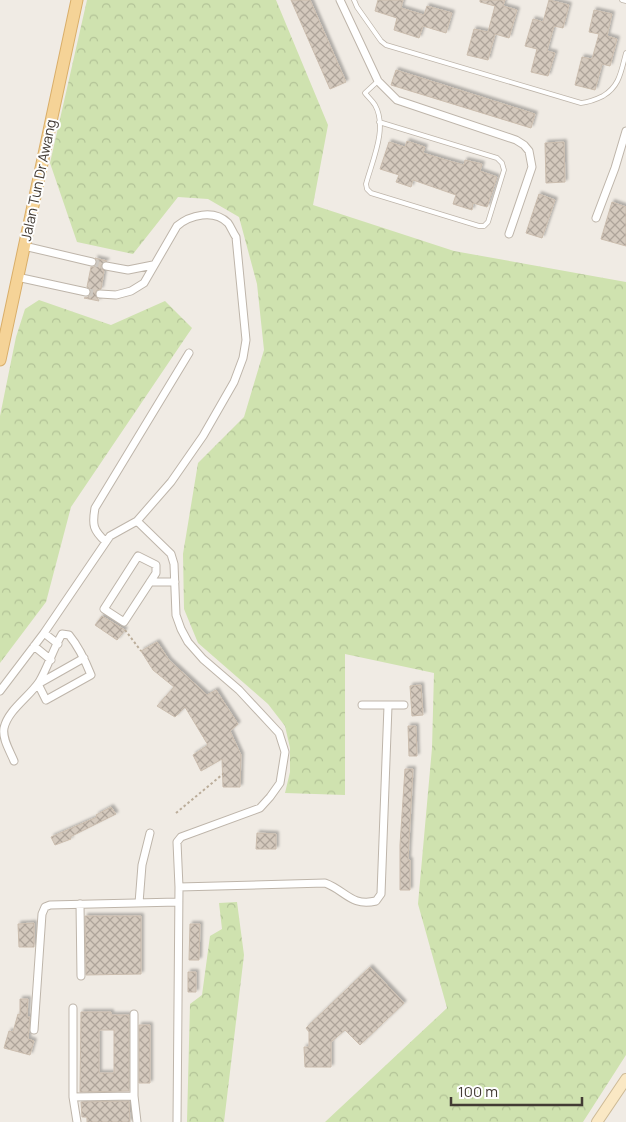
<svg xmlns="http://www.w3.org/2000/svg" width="626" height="1122" font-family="Manrope,sans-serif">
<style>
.forest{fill:url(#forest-crowns)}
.building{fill:url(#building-cross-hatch);stroke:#cbbdae;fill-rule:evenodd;filter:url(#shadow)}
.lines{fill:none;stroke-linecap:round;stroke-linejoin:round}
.street-tunnel{stroke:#cdc8c1;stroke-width:7;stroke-dasharray:7 3.5;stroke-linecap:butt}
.lane-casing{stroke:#beb5aa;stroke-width:5.5}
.street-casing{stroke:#beb5aa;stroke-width:9}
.secondary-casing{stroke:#cdba96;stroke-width:12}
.primary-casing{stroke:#d9ae69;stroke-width:13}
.path{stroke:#bbad9a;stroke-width:2;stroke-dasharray:2.5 2.5;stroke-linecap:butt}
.lane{stroke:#fff;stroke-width:4}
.street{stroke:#fff;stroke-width:7}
.secondary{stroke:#fae8c4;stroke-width:10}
.primary{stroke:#f5d397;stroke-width:11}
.labels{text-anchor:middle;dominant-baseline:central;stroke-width:4;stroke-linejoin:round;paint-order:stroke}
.street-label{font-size:14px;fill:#423b34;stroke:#fff}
</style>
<defs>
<pattern id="forest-crowns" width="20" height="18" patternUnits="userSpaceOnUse" patternTransform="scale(1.25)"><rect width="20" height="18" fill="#cfe2af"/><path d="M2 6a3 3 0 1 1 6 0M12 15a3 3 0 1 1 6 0" fill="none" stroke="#b3c397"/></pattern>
<pattern id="building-cross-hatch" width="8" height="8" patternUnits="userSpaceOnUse" patternTransform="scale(1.25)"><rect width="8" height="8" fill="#d4c9bd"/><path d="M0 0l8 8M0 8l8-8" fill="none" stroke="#aea49a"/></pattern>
<filter id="shadow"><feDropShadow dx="2.5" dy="-2.5" stdDeviation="1" flood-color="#0004"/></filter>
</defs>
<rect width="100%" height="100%" fill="#f0ebe4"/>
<!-- forest -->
<path class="forest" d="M87 0H276L328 125 313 205 454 251 626 282V1055L583 1122H325L447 1008 418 904 432 748 434 673 345 654V795L285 793 290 772V748L285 726 268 704 198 643 184 609 183 554 198 463 244 417 264 350 257 284 239 217 208 199 178 197 133 254 77 242 50 163Z
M39 300 111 325 165 301 192 328 71 507 46 602 0 663V416L16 337 25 309Z
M237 902 244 955 224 1122H187L190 1004 202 995 210 936 222 929 219 903Z"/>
<!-- building -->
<path class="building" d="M291 0H310L346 82 330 89Z
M378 0H403L401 8 424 15 427 6 452 13 446 33 423 26 419 38 394 30 397 18 375 11Z
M480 0H505L503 6 517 10 509 38 495 34 488 60 467 55 474 29 488 32 495 6 480 2Z
M549 0 569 5 563 28 554 26 547 51 555 53 548 76 531 72 537 49 525 46 533 19 543 22Z
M594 10 612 14 607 36 617 39 610 66 602 64 595 90 575 85 582 57 592 59 599 34 589 32Z
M396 70 535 114 531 128 391 85Z
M407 141 425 147 423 153 446 160 464 165 465 160 482 164 480 171 497 177 487 207 473 203 472 210 453 204 456 195 413 180 411 187 396 182 399 175 380 169 389 142 405 147Z
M564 142 565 182 546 183 545 143Z
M539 194 555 200 542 238 526 233Z
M612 202 626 207V246L601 239Z
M95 258 107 261 101 265V268L104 271 101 289 97 290 95 293 99 301 84 298 88 297 91 294V290L87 287 91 267H94L97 264Z
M102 616 125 630 117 640 95 625Z
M157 642 169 660 207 695 216 690 238 724 230 731 241 755 240 787H223L222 759 201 771 193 755 208 745 185 707 175 717 157 706 174 687 153 670 141 651Z
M421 685 423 715 412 716 410 686Z
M408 726H416L417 756H409Z
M405 769H413L408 860H410V890H400V845Z
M111 807 116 814 70 837 71 839 55 845 51 837 97 817 96 815Z
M257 833 276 834V849H256Z
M85 916H141V974L86 975Z
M34 923V947H19L18 924Z
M190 924H200L199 960H189Z
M370 967 404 1003 360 1045 345 1030 331 1042V1067H305L304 1047H309V1032L306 1028Z
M188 972H196V992H188Z
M20 999H28L27 1017H30L28 1039 34 1041 30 1055 4 1048 9 1031 13 1032 18 1014 20 1015Z
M81 1012H111V1015H129V1091L80 1092ZM99 1030H114V1073H99Z
M139 1025H150V1083H139Z
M129 1101 130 1122H87V1117H82L81 1102Z"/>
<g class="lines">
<!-- street-tunnel -->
<path class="street-tunnel" d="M92 262 106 266
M86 292 100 294"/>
<!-- lane casing -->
<g class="lane-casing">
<path id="lane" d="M354 0 357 7 381 41 386 45 581 103C590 102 595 100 603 96 620 86 621 71 626 53
M622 0 626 1
M378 81 365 93C368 97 372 100 375 105 388 128 372 161 366 184L367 189 371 193 479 226H484L488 222 504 170 502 163 497 158 379 122"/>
</g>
<!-- street casing -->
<g class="street-casing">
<path id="street" d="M340 0 378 81 397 100 516 140 524 145 529 151 532 167 509 234
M596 218 615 168 626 131
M24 246 92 262
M106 266 128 270 153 265
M17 277 86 292
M137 521 171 554 174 564 176 615 181 629 188 642 203 659 239 690 279 733 285 752 280 783 270 797 260 808 181 837 177 842 179 887 177 1122
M106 542C93 530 92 525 95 508L189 353
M138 556 156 565V573L124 622 104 609Z
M150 582H175
M44 633 58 644
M34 646 51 660
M0 691 44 633 110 536 137 521 171 482 203 436 234 382 243 358 246 340 236 237C233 233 231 227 228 223 214 209 190 215 177 226L144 283 131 291 116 295 100 294
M362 705H404
M14 761C10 751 2 739 4 728 8 710 29 697 39 682 48 667 53 649 62 634L69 635C79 647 85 660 91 675L46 700 38 684 84 658
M179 887 325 883C345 890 351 907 376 901L381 894 388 706
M139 903 142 865 150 833
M80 904 81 976
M73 1008V1097L77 1122
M134 1014V1096L137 1122
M34 1030 42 914 45 907 50 905 178 902
M73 1097 134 1096"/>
</g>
<!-- secondary casing -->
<g class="secondary-casing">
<path id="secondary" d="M597 1122 626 1079"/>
</g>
<!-- primary casing -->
<g class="primary-casing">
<path id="primary" d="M0 360 77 0"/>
</g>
<!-- path -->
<path class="path" d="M125 630 141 651
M176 813 223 774"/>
<!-- lane -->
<use href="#lane" class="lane"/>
<!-- street -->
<use href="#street" class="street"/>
<!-- secondary -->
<use href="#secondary" class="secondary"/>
<!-- primary -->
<use href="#primary" class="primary"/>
</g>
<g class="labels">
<!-- street labels -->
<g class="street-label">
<text transform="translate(38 180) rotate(-78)">Jalan Tun Dr Awang</text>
</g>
</g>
<!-- scale -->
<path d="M451 1097v8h131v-8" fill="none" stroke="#423b34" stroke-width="2.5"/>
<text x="458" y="1097" font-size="15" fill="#423b34" stroke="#ffffff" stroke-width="4" paint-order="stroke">100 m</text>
</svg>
